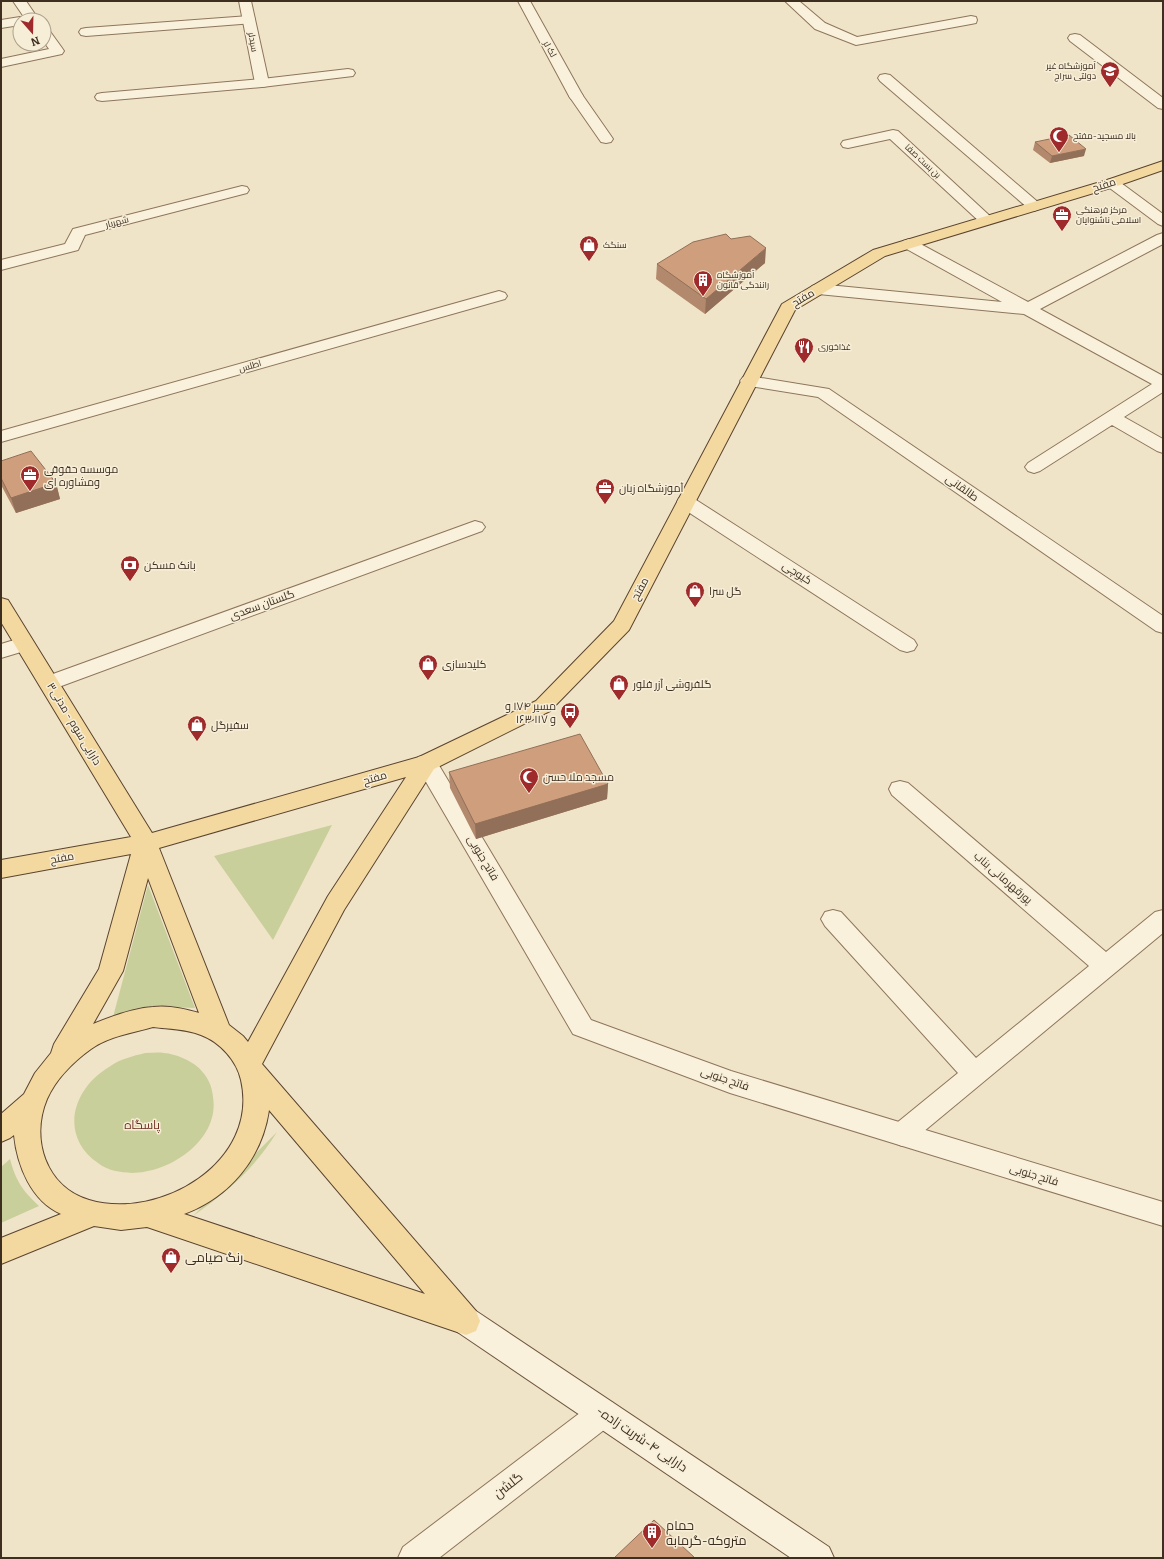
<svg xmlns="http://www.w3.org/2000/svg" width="1164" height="1559" font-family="Bitter,Cairo,serif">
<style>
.green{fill:#c9cf9b}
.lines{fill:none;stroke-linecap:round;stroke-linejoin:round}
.lane-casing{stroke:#8d765c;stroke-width:2}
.street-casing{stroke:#8d765c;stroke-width:2}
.secondary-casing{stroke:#6f573f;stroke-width:2}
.primary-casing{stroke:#5b4430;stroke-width:2}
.lane{fill:#faf1dc;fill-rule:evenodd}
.street{fill:#faf1dc;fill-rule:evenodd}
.secondary{fill:#faf1dc;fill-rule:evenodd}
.primary{fill:#f3d9a0;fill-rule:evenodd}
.wall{fill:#b2896c}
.shaded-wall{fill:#916f58}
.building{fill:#cf9f7d;stroke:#916f58}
.labels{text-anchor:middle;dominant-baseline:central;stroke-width:3;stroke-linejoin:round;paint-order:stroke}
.far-street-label{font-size:9px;fill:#3d2e20;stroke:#f7eed8}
.far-poi-label{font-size:9px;fill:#3d2e20;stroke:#f7eed8;text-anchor:start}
.street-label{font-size:11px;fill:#3d2e20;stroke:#f7eed8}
.poi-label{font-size:11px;fill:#3d2e20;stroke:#f7eed8;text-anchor:start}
.neighbourhood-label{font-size:12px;fill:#6b2e1e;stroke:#f7eed8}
.near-poi-label{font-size:13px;fill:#3d2e20;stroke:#f7eed8;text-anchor:start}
.near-street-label{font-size:13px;fill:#3d2e20;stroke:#f7eed8}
</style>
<rect width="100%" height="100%" fill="#f0e4c8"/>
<!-- green -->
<path class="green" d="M332 825 273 940 214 856Z
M148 885 195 1008 167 1007 113 1017Z
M145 1053C151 1053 158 1052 164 1053 176 1054 190 1060 199 1068 208 1077 212 1086 213 1097 220 1140 170 1173 132 1173 120 1172 108 1171 98 1163 59 1136 72 1089 109 1067 120 1059 133 1056 145 1053Z
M277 1132C253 1170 229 1190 193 1216Z
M10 1159C16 1181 22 1190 39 1206L1 1223V1167Z"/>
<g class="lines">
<!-- lane casing -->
<g class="lane-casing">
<path id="lane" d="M249 16 254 17 255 20 254 23 86 36 81 35 79 32 81 29 86 28Z
M20 17 26 20H20V25L1 28V20Z
M1075 34 1080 35 1163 98V109L1158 108 1070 41 1068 38 1070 35Z
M348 69 353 70 355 73 353 76 262 87 102 101 97 100 95 97 97 94 102 93 262 79Z
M885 74 890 75 1039 203 1042 206 1039 209 1034 211 1029 209 880 81 878 78 880 75Z
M576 92 581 93 611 136 613 139 611 142 606 143 601 142 569 96 571 93Z
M893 130 898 131 991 217 994 220 991 223 986 225 981 223 890 139 848 148 843 147 841 144 843 141Z
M1163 233V244L1040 309 1163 376V392L1124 417 1163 439V453L1157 451 1112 425 1040 471 1034 473 1028 471 1025 467 1028 463 1152 384 1024 314 818 294 812 292 810 289 812 286 818 284 1002 302 903 247 901 244 903 241 909 239 915 241 1028 302 1157 235Z
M686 496 693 498 914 640 917 645 914 650 907 652 900 650 679 506 677 502 679 498Z
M24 637 31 639 34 644 31 649 1 658V644Z
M900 781 908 783 1106 952 1155 912 1163 910V933L911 1142 902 1146 893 1142 889 1134 893 1126 958 1073 825 926 821 919 825 912 833 910 841 912 976 1058 1089 966 892 795 889 789 892 783Z
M603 1398 613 1403 618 1413 613 1423 439 1558H398L403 1547 593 1403Z"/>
</g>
<!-- street casing -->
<g class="street-casing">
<path id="street" d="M13 1H26L39 20H26Z
M239 1H251L269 83 267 86 262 87 257 86 255 83Z
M518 1H530L583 96 581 99 576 100 571 99 569 96Z
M785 1H799L825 23 857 37 971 16 976 17 977 20 976 23 971 24 856 45 815 29Z
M44 29 49 30 62 48 64 51 62 54 1 67V59L49 49 44 42Z
M1112 179 1117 180 1163 214V226L1158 224 1107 186 1105 183 1107 180Z
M242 186 247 187 249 190 247 193 85 235 78 250 1 270V260L65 244 73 229Z
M499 291 505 293 507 296 505 299 1 442V431Z
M749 376 829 389 1163 616V633L1156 631 818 397 743 385 740 381 743 377Z
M475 521 482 523 485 527 482 531 56 688 49 690 42 688 39 683 42 678Z
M426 755 434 757 591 1020 731 1071 1163 1202V1226L730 1093 573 1034 415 763 418 757Z"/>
</g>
<!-- secondary casing -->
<g class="secondary-casing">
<path id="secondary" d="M466 1307 476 1311 829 1547 834 1558H791L456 1331 452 1321 456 1311Z"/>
</g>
<!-- primary casing -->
<g class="primary-casing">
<path id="primary" d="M1163 161V170L1117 186 885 256 795 310 629 630 550 711 434 769 344 910 262 1064 476 1311 480 1321 476 1331 466 1335 147 1227 121 1230 94 1226 1 1264V1238L61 1214C31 1201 17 1165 14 1135L10 1138 1 1142V1114L24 1094 35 1073 51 1053 54 1044 99 969 131 854 1 878V860L131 837 1 622V598L8 600 152 833 419 757 536 701 614 621 782 304 873 250 1107 180ZM406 777 328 896 248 1042 243 1036 229 1025 159 848ZM148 878 199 1013C186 1009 167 1005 153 1007 134 1008 110 1017 93 1024L123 971ZM153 1027C169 1029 186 1029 201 1035 220 1042 237 1061 241 1080 260 1162 160 1221 89 1200 46 1187 30 1139 47 1099 56 1079 73 1062 91 1049 109 1036 132 1033 153 1027ZM269 1110 425 1294 184 1214C230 1197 262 1158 269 1110Z"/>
</g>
<!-- lane -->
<use href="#lane" class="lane"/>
<!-- street -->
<use href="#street" class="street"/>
<!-- secondary -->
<use href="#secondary" class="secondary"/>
<!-- primary -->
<use href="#primary" class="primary"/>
</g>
<!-- wall -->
<path class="wall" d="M1035 142 1084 156 1050 163 1033 150Z
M731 239 765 263 705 314 656 279 657 264Z
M1 461 56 483 60 499 16 513 1 485Z
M449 772 608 784 607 799 476 839 450 788Z"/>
<!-- shaded-wall -->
<path class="shaded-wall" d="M1086 149 1084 156 1050 163 1052 156Z
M766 248 765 263 705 314 706 299Z
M56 483 60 499 16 513 11 498Z
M608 784 607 799 476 839 475 824Z"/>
<!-- building -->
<path class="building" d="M1069 135 1086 149 1052 156 1035 142Z
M726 234 731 239 750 236 766 248 706 299 657 264 693 242Z
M31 451 56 483 11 498 1 478V461Z
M580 734 608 784 475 824 449 772Z
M654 1520 695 1558H614Z"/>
<!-- icons -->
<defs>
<g id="school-pin" transform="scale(1)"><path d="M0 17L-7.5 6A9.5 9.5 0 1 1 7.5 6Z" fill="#9e2a2b" stroke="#f7eed8"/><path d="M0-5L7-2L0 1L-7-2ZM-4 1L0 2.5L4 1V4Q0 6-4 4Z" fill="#fff"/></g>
<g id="mosque-pin" transform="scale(1)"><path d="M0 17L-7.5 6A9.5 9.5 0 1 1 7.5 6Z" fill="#9e2a2b" stroke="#f7eed8"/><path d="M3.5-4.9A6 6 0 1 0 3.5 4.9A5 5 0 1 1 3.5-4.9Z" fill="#fff"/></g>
<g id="office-pin" transform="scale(1)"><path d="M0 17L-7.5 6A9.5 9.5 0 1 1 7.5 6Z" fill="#9e2a2b" stroke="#f7eed8"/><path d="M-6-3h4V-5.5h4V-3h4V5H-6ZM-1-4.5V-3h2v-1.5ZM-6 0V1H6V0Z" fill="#fff"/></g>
<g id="shop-pin" transform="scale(1)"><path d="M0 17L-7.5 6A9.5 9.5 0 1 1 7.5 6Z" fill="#9e2a2b" stroke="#f7eed8"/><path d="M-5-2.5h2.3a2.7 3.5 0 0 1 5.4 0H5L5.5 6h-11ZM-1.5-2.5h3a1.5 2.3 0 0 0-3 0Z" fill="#fff"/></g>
<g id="building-pin" transform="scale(1)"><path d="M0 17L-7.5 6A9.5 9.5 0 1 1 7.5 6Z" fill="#9e2a2b" stroke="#f7eed8"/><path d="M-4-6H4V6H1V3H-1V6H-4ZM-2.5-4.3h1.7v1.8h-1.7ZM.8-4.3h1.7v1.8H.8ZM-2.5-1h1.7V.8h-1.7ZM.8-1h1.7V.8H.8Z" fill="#fff"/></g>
<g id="restaurant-pin" transform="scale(1)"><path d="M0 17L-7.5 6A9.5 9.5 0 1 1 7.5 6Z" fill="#9e2a2b" stroke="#f7eed8"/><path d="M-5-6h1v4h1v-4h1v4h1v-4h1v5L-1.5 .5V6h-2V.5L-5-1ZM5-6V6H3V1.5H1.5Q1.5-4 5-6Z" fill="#fff"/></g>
<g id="bank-pin" transform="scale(1)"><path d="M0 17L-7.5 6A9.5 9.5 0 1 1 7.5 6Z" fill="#9e2a2b" stroke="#f7eed8"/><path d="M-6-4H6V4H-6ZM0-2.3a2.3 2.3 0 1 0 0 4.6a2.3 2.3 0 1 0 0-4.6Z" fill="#fff"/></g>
<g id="bus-pin" transform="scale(1)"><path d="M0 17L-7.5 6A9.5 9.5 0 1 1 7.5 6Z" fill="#9e2a2b" stroke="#f7eed8"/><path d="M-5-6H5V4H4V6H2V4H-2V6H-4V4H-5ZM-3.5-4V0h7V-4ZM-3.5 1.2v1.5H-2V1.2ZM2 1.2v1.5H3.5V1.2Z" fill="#fff"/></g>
</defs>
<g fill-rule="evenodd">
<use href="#school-pin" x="1110" y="71"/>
<use href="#mosque-pin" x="1059" y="136"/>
<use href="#office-pin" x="1062" y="215"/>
<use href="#shop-pin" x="589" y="245"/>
<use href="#building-pin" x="703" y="280"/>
<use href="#restaurant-pin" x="804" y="347"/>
<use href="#office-pin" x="30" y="475"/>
<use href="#office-pin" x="605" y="488"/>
<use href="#bank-pin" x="130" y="565"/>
<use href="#shop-pin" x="695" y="591"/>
<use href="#shop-pin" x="428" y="664"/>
<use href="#shop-pin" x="619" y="684"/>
<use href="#bus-pin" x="570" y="712"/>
<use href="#shop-pin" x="197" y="725"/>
<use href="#mosque-pin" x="529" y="777"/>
<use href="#shop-pin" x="171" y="1257"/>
<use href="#building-pin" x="652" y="1532"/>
</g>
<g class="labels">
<!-- far-street labels -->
<g class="far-street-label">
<text transform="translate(253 42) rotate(79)">سیدلر</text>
<text transform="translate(550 49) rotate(61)">لک لر</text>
<text transform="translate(923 161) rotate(43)">بن بست صفا</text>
<text transform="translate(117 222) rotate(-14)">شهریار</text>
<text transform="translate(250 366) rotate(-16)">اطلس</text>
</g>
<!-- far-poi labels -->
<g class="far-poi-label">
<text x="1096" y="66" text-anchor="end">آموزشگاه غیر<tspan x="1096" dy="10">دولتی سراج</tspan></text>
<text x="1073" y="136">بالا مسجید-مفتح</text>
<text x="1076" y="210">مرکز فرهنگی<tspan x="1076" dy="10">اسلامی ناشنوایان</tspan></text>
<text x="603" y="245">سنگک</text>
<text x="717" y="275">آموزشگاه<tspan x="717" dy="10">رانندگی قانون</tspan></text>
<text x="818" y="347">غذاخوری</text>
</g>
<!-- street labels -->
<g class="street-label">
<text transform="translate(1104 185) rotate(-17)">مفتح</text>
<text transform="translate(803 298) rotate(-31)">مفتح</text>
<text transform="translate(962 488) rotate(35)">طالقانی</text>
<text transform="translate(797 573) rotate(33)">کیوچی</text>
<text transform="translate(640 589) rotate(-62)">مفتح</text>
<text transform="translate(262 605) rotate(-20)">گلستان سعدی</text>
<text transform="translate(74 724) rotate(59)">دارایی سوم - مدنی۳</text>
<text transform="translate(375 778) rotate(-16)">مفتح</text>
<text transform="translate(62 858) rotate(-10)">مفتح</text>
<text transform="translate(483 858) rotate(59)">فاتح جنوبی</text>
<text transform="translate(1003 878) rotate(41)">پورقهرمانی بناب</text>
<text transform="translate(725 1079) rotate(19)">فاتح جنوبی</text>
<text transform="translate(1034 1175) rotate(17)">فاتح جنوبی</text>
</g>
<!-- poi labels -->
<g class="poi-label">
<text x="44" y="469">موسسه حقوقی<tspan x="44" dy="13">ومشاوره ای</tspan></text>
<text x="619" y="488">آموزشگاه زبان</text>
<text x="144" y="565">بانک مسکن</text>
<text x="709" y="591">گل سرا</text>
<text x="442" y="664">کلیدسازی</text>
<text x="633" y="684">گلفروشی آزر فلور</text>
<text x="556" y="706" text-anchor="end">مسیر ۱۷۴ و<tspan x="556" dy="13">۱۶۳ و ۱۱۷</tspan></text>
<text x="211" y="725">سفیرگل</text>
<text x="543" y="777">مسجد ملا حسن</text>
</g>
<!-- neighbourhood labels -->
<g class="neighbourhood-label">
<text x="142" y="1125">پاسگاه</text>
</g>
<!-- near-poi labels -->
<g class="near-poi-label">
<text x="185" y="1257">رنگ صیامی</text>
<text x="666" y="1525">حمام<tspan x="666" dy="15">متروکه-گرمابه</tspan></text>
</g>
<!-- near-street labels -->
<g class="near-street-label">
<text transform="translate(642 1439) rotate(34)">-دارایی ۴-شربت زاده</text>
<text transform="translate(508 1485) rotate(-38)">گلشن</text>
</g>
</g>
<!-- border -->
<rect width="1164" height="1559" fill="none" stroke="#3d2e20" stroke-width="4"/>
<!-- north arrow -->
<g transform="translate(32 32) rotate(160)"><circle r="19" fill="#f7eed8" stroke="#ada18e"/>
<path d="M0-3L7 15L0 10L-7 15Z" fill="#9e2a2b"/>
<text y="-6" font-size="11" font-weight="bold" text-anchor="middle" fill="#3d2e20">N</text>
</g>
</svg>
